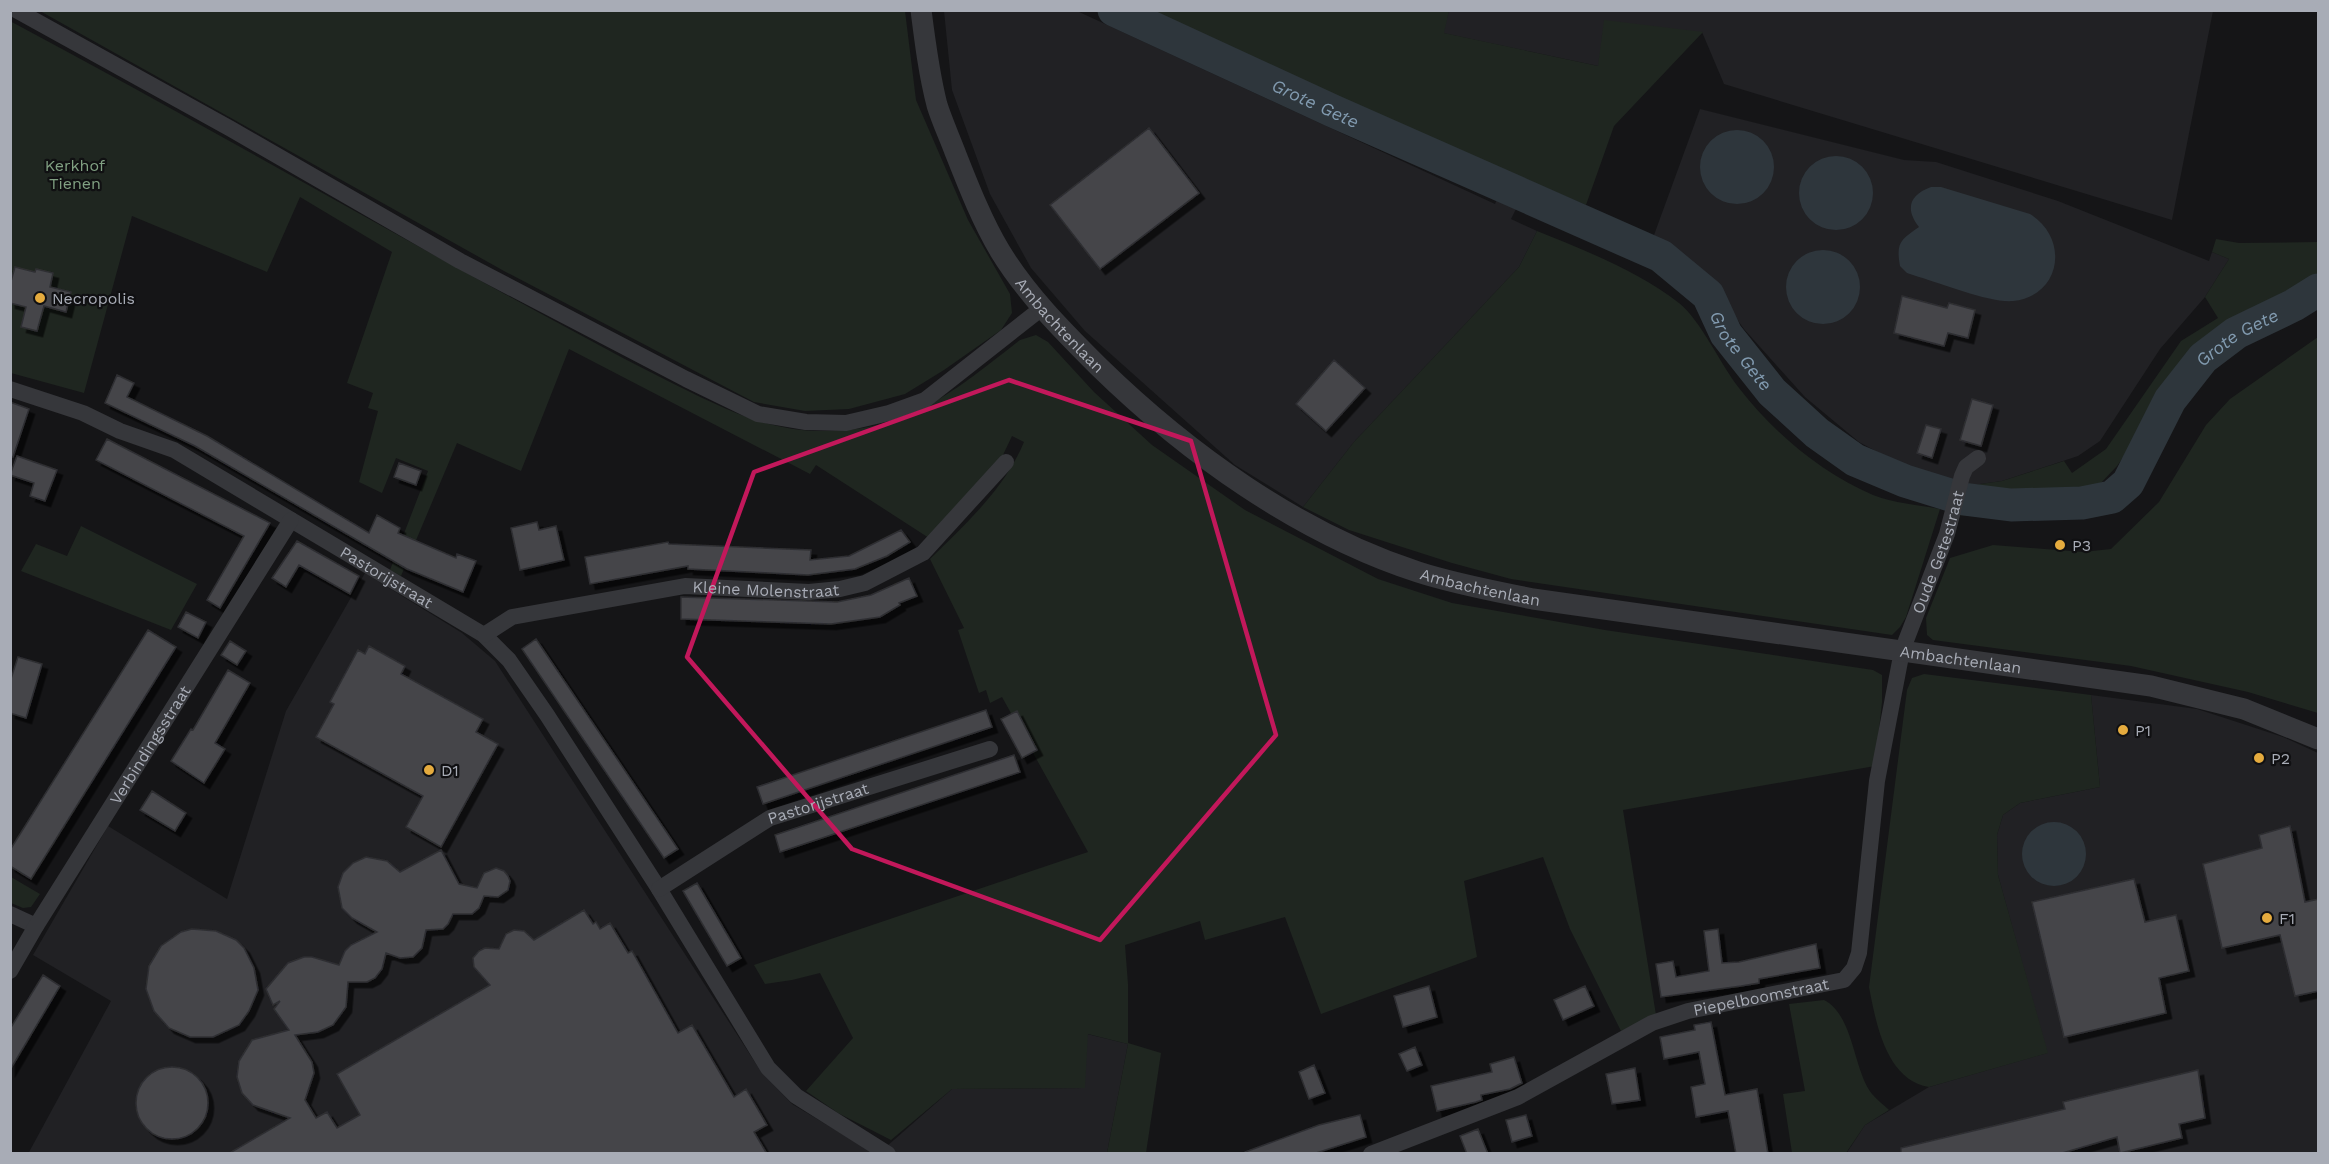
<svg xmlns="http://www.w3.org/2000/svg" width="2329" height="1164" font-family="'Work Sans',sans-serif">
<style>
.built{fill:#212124}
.green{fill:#1f2620}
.water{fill:#2e363c}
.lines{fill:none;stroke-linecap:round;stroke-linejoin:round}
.river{stroke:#2e363c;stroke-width:33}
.building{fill:#44454a;stroke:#2f2f32;stroke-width:1.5;filter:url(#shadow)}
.minor{stroke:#36373b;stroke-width:16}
.tertiary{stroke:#36373b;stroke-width:21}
.marked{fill:none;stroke:#c2185b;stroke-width:4.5;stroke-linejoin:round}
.poi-dot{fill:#e5ab3e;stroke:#101012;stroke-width:2}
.labels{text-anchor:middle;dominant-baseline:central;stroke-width:4.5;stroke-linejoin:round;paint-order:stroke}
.park-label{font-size:16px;fill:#80a082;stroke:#101012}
.poi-label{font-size:16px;fill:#a8acb6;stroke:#101012;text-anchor:start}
.street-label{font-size:16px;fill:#a8acb6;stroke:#101012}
.water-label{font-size:18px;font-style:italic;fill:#819aaf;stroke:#101012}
</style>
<defs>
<filter id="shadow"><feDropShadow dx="5.5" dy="5.5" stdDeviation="0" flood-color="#0009"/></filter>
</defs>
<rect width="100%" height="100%" fill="#151517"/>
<!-- built -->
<path class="built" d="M1449 10 2213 11 2172 220 1724 84 1702 32 1598 66 1443 33Z
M944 11H1077L1495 204 1499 195 1519 203 1511 219 1537 231 1519 267 1354 442 1303 507 1235 465 1085 331 1031 268 990 194 952 90Z
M1700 109 1904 160 1936 162 2058 201 2209 261 2212 252 2229 259 2205 297 2160 349 2100 441 2078 456 2002 481 1966 486 1909 469 1859 442 1805 397 1744 329 1700 268 1654 235Z
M365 573 462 633 495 661 762 1073 792 1104 874 1153 28 1154 111 1001 33 955 108 826 227 899 286 711Z
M2091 695 2197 709 2283 737 2318 753V1153L1846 1154 1865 1125 1929 1087 2047 1053 1998 875 1997 835 2003 815 2020 803 2100 787Z
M1087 1034 1128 1044 1107 1153 878 1154 952 1089 1084 1088Z"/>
<!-- green -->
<path class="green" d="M40 11H905L916 100 968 220 1010 294 1012 313 1001 330 944 370 905 394 849 409 805 411 754 402 504 271Z
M1146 11H1449L1444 33 1598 66 1604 20 1703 32 1614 126 1586 205 1427 137Z
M10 21C175 109 337 202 501 292 555 321 608 351 662 378 715 404 762 431 823 431 909 432 957 389 1020 340L1036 335 1048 342 1094 392 1152 445 1245 510 1378 579 1452 603 1605 630 1873 670 1882 675V702L1875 766 1623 810 1656 1015 1621 1031 1570 929 1543 857 1464 881 1477 957 1321 1014 1285 917 1205 940 1200 921 1125 945 1128 984V1043L1161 1053 1146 1153H1107L1128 1044 1088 1034 1085 1088 952 1089 891 1140 838 1113 806 1091 853 1038 820 973 792 980 765 984 754 965 1088 852 1002 697 990 703 986 690 979 693 958 630 964 628 930 559C965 525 1005 488 1024 442L1012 436 1002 457 929 538 816 465 810 474 569 349 521 471 457 443 401 576 390 570 428 471 396 458 382 493 359 482 378 411 368 408 373 393 347 383 392 252 300 197 267 272 132 216 84 393 11 373Z
M1537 231C1582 249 1640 272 1679 303 1702 322 1720 364 1739 388 1774 433 1821 473 1873 495 1893 503 1919 505 1940 509L1906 617 1900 627 1892 635 1511 579 1452 563 1349 530 1303 507 1354 442 1519 267Z
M2216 239 2239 243 2318 242V273L2306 282 2258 306 2191 348 2155 399 2138 436 2117 466 2101 483 2039 496 1966 486 2002 481 2064 461 2072 473 2106 449 2181 341 2218 318 2205 297 2229 259 2212 252Z
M2318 337V713L2248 692 2131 666 1933 640 1927 635 1926 618 1950 558 1993 545 2083 552 2111 549 2159 502 2206 425 2230 399Z
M81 526 197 584 171 630 21 571 36 544 67 556Z
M1924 674 2091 695 2100 787 2020 803 2003 815 1997 835 1998 875 2048 1053 1929 1087C1886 1080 1876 1023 1869 987L1907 690 1912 678Z
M11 877 40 894 31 907 23 908 11 903Z
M1824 1000C1854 1015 1853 1070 1872 1094 1877 1100 1884 1105 1889 1110L1865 1125 1846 1153H1792L1783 1094 1805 1091 1789 1004Z"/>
<!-- water -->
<path class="water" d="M1700 167a37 37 0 1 1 74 0a37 37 0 1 1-74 0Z
M1799 193a37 37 0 1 1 74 0a37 37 0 1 1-74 0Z
M1931 187H1941L2030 214C2070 239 2061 296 2013 301 1990 303 1943 284 1919 277L1907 273 1900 266C1896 243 1900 240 1919 227 1905 209 1909 195 1931 187Z
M1786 287a37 37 0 1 1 74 0a37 37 0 1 1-74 0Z
M2022 854a32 32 0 1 1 64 0a32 32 0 1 1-64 0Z"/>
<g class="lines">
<!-- river -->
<path class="river" id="s1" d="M1114 10 1333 111 1661 256 1708 295 1726 334 1772 392 1817 433 1855 460 1905 481 1963 499 2011 505 2082 503 2112 497 2128 483 2170 400 2203 358 2236 333 2294 305 2318 290"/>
</g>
<!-- building -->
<path class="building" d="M1149 128 1199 193 1100 269 1050 205Z
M15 267 35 272 36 269 53 273 50 287 71 292 66 312 44 306 37 331 21 327 26 307 10 303V285Z
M1902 296 1947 308 1949 303 1975 310 1968 338 1948 333 1944 346 1894 333Z
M1334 360 1365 388 1326 431 1296 404Z
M117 375 134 383 127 397 207 436 369 533 377 515 400 528 398 533 456 558 457 554 476 561 463 592 407 569 195 446 105 403Z
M1972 399 1993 405 1981 446 1960 440Z
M10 402 29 409 13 457 10 456Z
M1926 425 1941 429 1932 458 1917 453Z
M107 439 270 523 220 608 207 600 244 536 96 460Z
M17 456 57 470 45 501 30 496 34 483 10 475Z
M399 463 421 471 416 485 394 477Z
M537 522 539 530 556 526 564 560 520 570 511 528Z
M901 530 910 542 887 556 855 569 808 575 688 569V566L590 584 585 557 668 542 669 544 811 550 810 560 849 556Z
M297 541 359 576 350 594 299 565 286 587 272 578Z
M909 578 917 596 899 603 900 605 880 617 831 624 681 619V597L837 602 871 595Z
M186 612 206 622 198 638 178 627Z
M148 630 176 647 31 879 10 866V850Z
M536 639 678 849 664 858 522 649Z
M230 641 246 651 237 665 221 655Z
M369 646 405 666 401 674 483 719 476 732 498 744 441 847 406 827 423 796 316 737 334 704 330 702 358 650 365 654Z
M18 657 42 664 26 718 10 713V682Z
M228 670 250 683 215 743 225 749 204 783 171 761 191 729 193 730Z
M986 710 992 727 763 804 757 787Z
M1017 711 1037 750 1022 758 1001 719Z
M1014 755 1020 772 780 852 775 835Z
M152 791 186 813 175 831 140 810Z
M2290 826 2305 902 2319 899V991L2295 996 2280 935 2222 948 2203 864 2262 848 2259 835Z
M441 850 459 884 477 888 484 873 496 868 504 871 508 876 510 881 508 890 498 897 484 896 479 908 472 914H453L448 924 443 929 426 930 422 948 413 957 400 958 386 953 382 969 375 978 367 982H348L346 1007 333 1025 318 1032 295 1035 312 1062 314 1073 305 1100 316 1118 327 1112 337 1128 360 1115 337 1074 490 985 474 967 473 958 479 951 485 948 499 949 506 934 514 930 524 931 534 940 584 910 593 924 596 922 600 929 610 923 628 953 632 951 678 1033 692 1025 734 1097 746 1089 767 1125 754 1132 767 1154H228L290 1118 253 1105 242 1093 237 1077 239 1061 252 1040 289 1030 274 1009 280 1001 273 1005 266 989 288 963 304 957H312L339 965 345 951 351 945 377 932 352 918 342 908 338 887 343 873 353 863 366 857 387 861 400 872Z
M2134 879 2145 922 2176 915 2189 971 2159 978 2166 1013 2064 1037 2032 902Z
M697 883 741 958 727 966 683 891Z
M192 929 216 931 236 940 244 948 254 968 258 990 249 1011 239 1025 213 1037H190L169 1028 154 1011 146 989 149 966 161 946 181 932Z
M1718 929 1722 963 1739 962 1816 944 1820 968 1759 979V983L1741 986 1661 997 1656 964 1673 961 1676 977 1709 971 1704 931Z
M43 975 60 986 10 1070V1029Z
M1429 986 1437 1017 1403 1027 1394 996Z
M1585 986 1594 1006 1563 1020 1554 1000Z
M1711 1022 1725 1095 1757 1089 1768 1154H1736L1728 1111 1696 1117 1691 1087 1705 1084 1699 1052 1664 1059 1660 1037 1695 1030 1694 1025Z
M1415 1047 1422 1065 1407 1071 1399 1054Z
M1514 1057 1522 1083 1510 1089 1481 1095 1482 1100 1476 1102 1437 1111 1431 1086 1492 1072 1490 1064Z
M1314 1065 1325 1093 1309 1099 1299 1072Z
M136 1103a36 36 0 1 1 72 0a36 36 0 1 1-72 0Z
M1635 1068 1640 1100 1612 1104 1606 1074Z
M2198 1070 2205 1118 2179 1124 2182 1138 2120 1153 2117 1137 2059 1154H1901V1148L2065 1109 2063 1102Z
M1360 1115 1366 1137 1313 1154H1245V1152L1319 1125Z
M1526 1115 1532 1136 1512 1142 1506 1120Z
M1478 1129 1488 1154H1467L1460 1136Z"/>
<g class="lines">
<!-- minor -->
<g class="minor">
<path d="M16 10 231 129 460 261 686 379 758 414 806 422 846 423 889 413 925 400 1042 308"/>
<path id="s2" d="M10 389 83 413 120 431 174 450 484 635 509 660 547 715 659 889 768 1068 796 1096 888 1154"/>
<path id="s3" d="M484 635 512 617 685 586 809 592 840 589 865 583 923 553 1006 462"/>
<path id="s4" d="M659 889 770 818 990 749"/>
<path d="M10 914 36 926"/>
<path id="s5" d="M10 971 36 926 291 520"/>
<path id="s6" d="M1371 1154 1518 1097 1652 1023 1688 1011 1844 980 1854 968 1859 953 1877 781 1902 651 1947 534 1962 476 1966 467 1978 458"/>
</g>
<!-- tertiary -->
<path class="tertiary" id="s7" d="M921 10C925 42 929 74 937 105 942 121 949 136 955 152 968 185 982 221 1000 251 1027 295 1062 330 1098 366 1187 453 1298 533 1418 572 1455 584 1494 591 1533 599L2151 686 2244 709 2318 739"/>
</g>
<!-- marked area -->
<path class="marked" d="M1009 380 1191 441 1276 735 1100 940 852 849 687 657 754 472Z"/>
<!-- markers -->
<g class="poi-dot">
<circle cx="40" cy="298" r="6"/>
<circle cx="2060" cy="545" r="6"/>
<circle cx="2123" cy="730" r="6"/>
<circle cx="2259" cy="758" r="6"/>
<circle cx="429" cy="770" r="6"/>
<circle cx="2267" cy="918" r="6"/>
</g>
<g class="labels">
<!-- park labels -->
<g class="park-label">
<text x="75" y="165">Kerkhof<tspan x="75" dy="18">Tienen</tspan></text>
</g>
<!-- poi labels -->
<g class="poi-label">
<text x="52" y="298">Necropolis</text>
<text x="2072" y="545">P3</text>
<text x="2135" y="730">P1</text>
<text x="2271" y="758">P2</text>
<text x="441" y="770">D1</text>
<text x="2279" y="918">F1</text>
</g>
<!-- street labels -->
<g class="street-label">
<text stroke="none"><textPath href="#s7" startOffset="351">Ambachtenlaan</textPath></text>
<text stroke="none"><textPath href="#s6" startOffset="950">Oude Getestraat</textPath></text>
<text stroke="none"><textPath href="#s2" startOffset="423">Pastorijstraat</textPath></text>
<text stroke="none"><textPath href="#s7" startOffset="855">Ambachtenlaan</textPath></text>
<text stroke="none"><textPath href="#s3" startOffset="290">Kleine Molenstraat</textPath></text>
<text stroke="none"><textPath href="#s7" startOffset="1341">Ambachtenlaan</textPath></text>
<text stroke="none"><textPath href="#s5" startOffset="266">Verbindingsstraat</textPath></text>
<text stroke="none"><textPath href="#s4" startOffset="182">Pastorijstraat</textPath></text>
<text stroke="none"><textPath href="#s6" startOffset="423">Piepelboomstraat</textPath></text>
</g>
<!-- water labels -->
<g class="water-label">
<text stroke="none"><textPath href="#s1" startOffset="222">Grote Gete</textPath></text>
<text stroke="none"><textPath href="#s1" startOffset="1358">Grote Gete</textPath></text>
<text stroke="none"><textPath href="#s1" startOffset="726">Grote Gete</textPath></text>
</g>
</g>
<!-- border -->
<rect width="2329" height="1164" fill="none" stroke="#a8acb6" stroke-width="24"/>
</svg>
